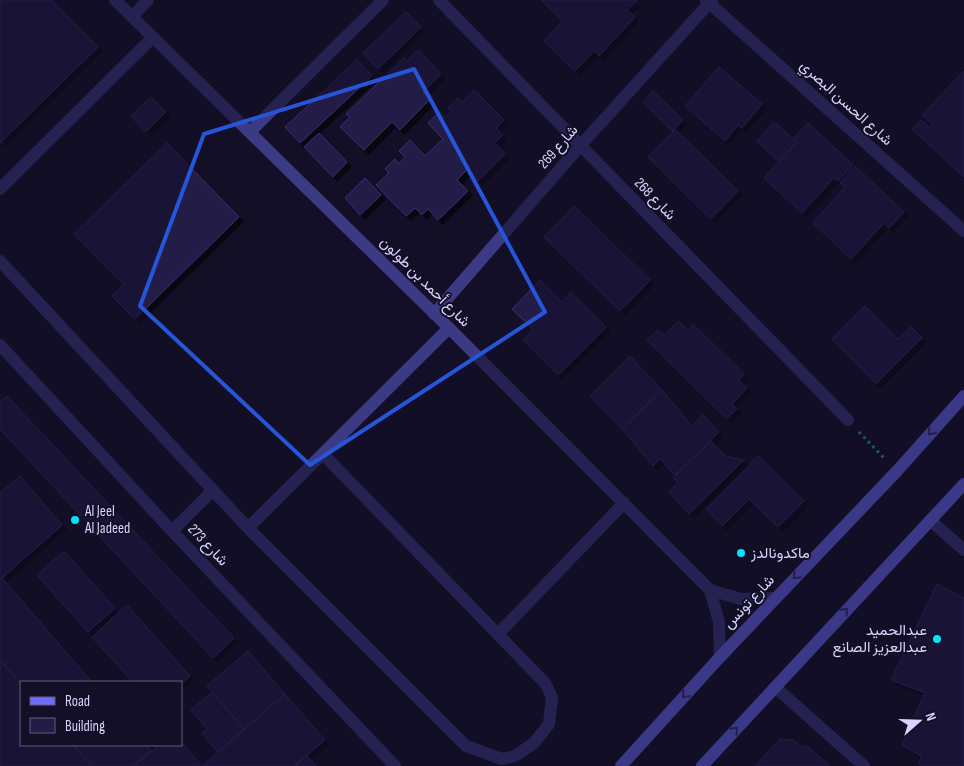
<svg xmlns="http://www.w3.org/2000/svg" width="964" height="766" font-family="'Sofia Sans Condensed',Vazirmatn,sans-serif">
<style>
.building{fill:#241b47;stroke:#3b2d73;filter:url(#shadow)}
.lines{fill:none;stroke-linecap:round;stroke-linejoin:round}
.path{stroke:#2fb8b0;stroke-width:3;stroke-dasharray:2.5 4;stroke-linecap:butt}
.service{stroke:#3d3a85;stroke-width:12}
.minor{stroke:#3d3a85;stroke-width:12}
.secondary{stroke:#6f6bff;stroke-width:12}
.oneway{stroke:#38347d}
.marked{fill:none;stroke:#2655da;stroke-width:4;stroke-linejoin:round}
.poi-dot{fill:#00e5ff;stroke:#130f26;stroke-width:2}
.labels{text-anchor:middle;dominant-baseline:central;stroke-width:4;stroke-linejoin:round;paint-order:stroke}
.street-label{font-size:15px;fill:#d9d4ff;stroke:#130f26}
.poi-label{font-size:15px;fill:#d9d4ff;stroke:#130f26;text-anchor:start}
</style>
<defs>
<filter id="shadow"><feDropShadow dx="4.5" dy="4.5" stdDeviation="0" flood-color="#0009"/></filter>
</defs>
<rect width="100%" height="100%" fill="#130f26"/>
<!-- building -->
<path class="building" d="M0 0H52L98 47 0 143Z
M541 0H637L627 10 635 17 599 56 594 51 575 71 544 41 563 21Z
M406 12 421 27 378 69 363 53Z
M418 50 441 74 423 92 430 99 400 130 392 122 364 150 340 127 350 117 346 114 404 58 407 61Z
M357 60 372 76 300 143 285 127Z
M719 67 762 104 742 128 738 125 725 141 685 106Z
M964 71V177L912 129 921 120 930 128 933 125 922 115Z
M474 90 504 120 496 128 503 135 495 143 505 154 478 181 467 170 457 180 468 191 438 220 428 209 422 215 415 208 406 216 376 185 389 173 385 169 395 159 399 164 405 157 399 151 410 140 425 156 443 139 428 123 440 111 446 117 452 111 448 108 458 98 462 102Z
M653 91 683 120 672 131 643 102Z
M151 97 166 112 146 132 131 116Z
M774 122 797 142 779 162 757 141Z
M808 123 853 165 838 181 834 178 802 213 764 178 797 142 793 139Z
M675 129 738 191 711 219 648 157Z
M319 133 347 162 333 177 304 147Z
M167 143 239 217 135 319 112 296 124 285 74 234Z
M855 166 904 212 889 228 884 223 851 259 813 223 845 187 840 183Z
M365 178 381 195 360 215 345 198Z
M574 206 650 280 620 311 544 237Z
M540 280 562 302 571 292 606 327 558 375 523 340 533 330 512 309Z
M865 306 898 339 911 327 922 338 876 384 832 339Z
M678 321 688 330 693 324 744 374 739 380 747 388 732 404 737 409 727 419 647 340 658 330 664 336Z
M630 356 662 390 622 429 590 396Z
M662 390 692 426 703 415 719 432 675 475 660 459 653 466 622 429Z
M7 396 234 638 213 658 0 429V402Z
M711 441 725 456 744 460 689 514 669 492 678 483 673 478Z
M758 456 804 501 778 527 749 499 722 526 706 509Z
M20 476 62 525 2 578 92 682H21V684L0 660V493Z
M64 551 115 608 88 632 37 575Z
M937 584 964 598V766H921L919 764 921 756 902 745 925 693 891 680Z
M127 605 190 676 181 684V682H133L92 637Z
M248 651 285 694 244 729 207 686Z
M0 660 21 684V745H73L92 766H0Z
M212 692 244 729 218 752 202 733 207 729 191 710Z
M285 694 325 740 294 766H202Z
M780 739 793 740 803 748 806 745 830 766H755Z
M181 742 201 765 199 766H134L159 745H181Z
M73 745H146L151 750 133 766H92Z
M307 755 316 766H295Z"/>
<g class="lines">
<!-- path -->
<path class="path" d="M859 432 884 458"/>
<!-- service -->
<path class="service" d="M132 17 148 0
M250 132 383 0
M0 189 153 37
M0 261 248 528 466 746 502 759 515 756 534 743 549 724 552 697 545 683 323 454
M930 520 964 550
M248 528 449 328
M172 531 213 490
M498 634 624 503"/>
<!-- minor -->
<path class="minor" d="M115 0 449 328 710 590 741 599 774 598
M439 0 848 420
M706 0 964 231
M434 314 580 146 712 0
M0 345 172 531 395 766
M710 590 719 622 720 657
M775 687 864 766"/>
<!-- secondary -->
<path class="secondary" d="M621 766 720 657 897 471 964 396
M702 766 964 484"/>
</g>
<!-- one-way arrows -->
<defs><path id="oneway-chevron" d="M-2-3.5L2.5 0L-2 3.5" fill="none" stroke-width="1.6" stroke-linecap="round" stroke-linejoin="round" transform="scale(1.25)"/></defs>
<g class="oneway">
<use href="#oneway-chevron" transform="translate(931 432) rotate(132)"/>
<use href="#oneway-chevron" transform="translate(796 576) rotate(134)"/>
<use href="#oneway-chevron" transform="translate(845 611) rotate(-47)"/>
<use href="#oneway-chevron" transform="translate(685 695) rotate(132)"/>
<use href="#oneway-chevron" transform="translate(735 730) rotate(-47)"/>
</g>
<!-- marked area -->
<path d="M0 0H964V766H0ZM414 69 545 312 310 465 140 306 204 134Z" fill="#130f26" fill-opacity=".55" fill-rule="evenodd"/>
<path class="marked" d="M414 69 545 312 310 465 140 306 204 134Z"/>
<!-- markers -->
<g class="poi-dot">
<circle cx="75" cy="520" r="5"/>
<circle cx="741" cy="553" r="5"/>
<circle cx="937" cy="639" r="5"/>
</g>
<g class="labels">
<!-- street labels -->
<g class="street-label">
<text transform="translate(846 103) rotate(42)">شارع الحسن البصري</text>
<text transform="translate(558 147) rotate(-49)">شارع 269</text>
<text transform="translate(655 199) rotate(46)">شارع 268</text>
<text transform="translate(425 282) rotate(45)">شارع أحمد بن طولون</text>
<text transform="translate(208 545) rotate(47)">شارع 273</text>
<text transform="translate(749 602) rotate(-47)">شارع تونس</text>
</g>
<!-- poi labels -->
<g class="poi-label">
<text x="85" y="511">Al Jeel<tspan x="85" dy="17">Al Jadeed</tspan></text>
<text x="751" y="553">ماكدونالدز</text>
<text x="927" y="630" text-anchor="end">عبدالحميد<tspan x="927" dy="17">عبدالعزيز الصانع</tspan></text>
</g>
</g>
<!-- legend -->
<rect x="20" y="681" width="162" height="65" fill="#130f26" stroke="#625e7d"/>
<rect x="30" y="697" width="25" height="8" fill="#6f6bff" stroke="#625e7d"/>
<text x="65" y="706" font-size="15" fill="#d9d4ff">Road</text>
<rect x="30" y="718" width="25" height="15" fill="#241b47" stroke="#625e7d"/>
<text x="65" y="731" font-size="15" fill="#d9d4ff">Building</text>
<!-- north arrow -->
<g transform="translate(919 721) rotate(70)" stroke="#130f26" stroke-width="4" paint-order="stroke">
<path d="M0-4L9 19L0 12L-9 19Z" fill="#d9d4ff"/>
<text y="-8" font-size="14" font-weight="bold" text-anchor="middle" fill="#d9d4ff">N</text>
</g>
</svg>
